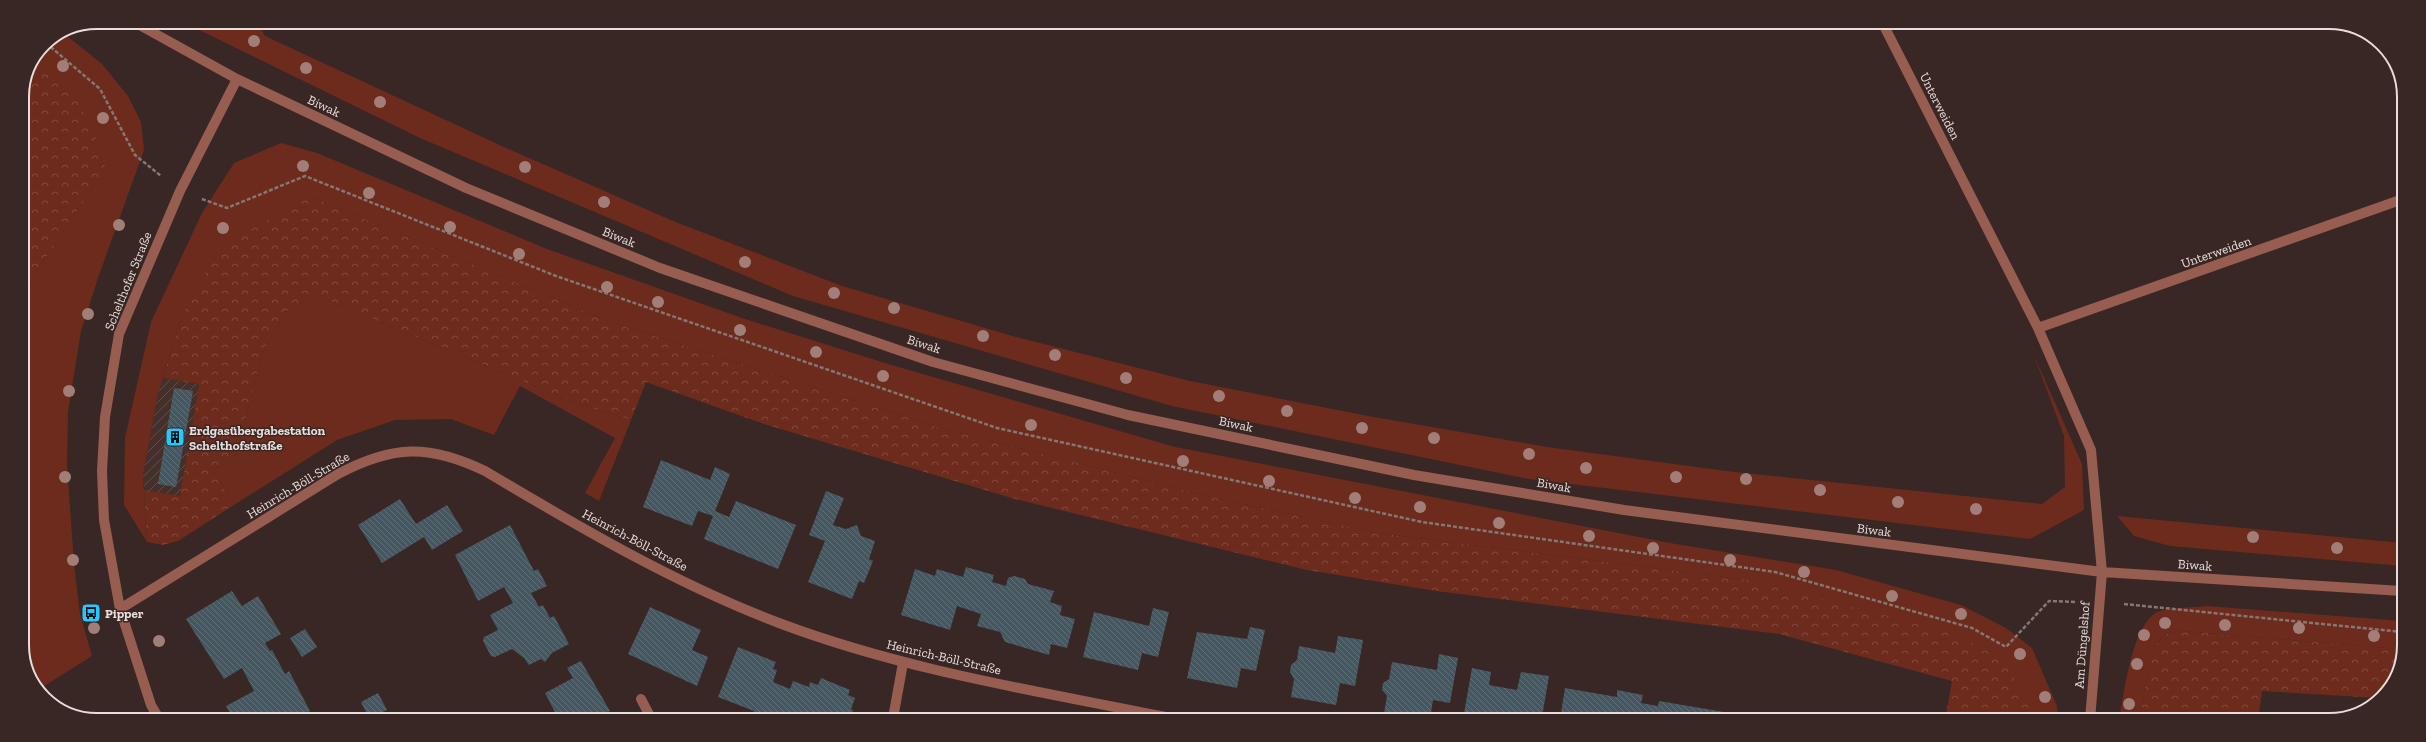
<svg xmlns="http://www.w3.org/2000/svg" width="2426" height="742" font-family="'Zilla Slab',serif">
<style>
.industrial{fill:url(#industrial-furrows)}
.grass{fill:#6d2b1e}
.forest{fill:url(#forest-crowns)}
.building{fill:url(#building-back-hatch)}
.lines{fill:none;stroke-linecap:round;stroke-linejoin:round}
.path{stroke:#857774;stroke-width:2.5;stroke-dasharray:4 2;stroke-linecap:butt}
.minor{stroke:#975d51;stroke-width:10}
.tree{fill:#a17f78}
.labels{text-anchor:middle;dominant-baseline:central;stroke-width:3;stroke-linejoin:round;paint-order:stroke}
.street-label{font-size:13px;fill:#e8ddda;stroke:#382724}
.poi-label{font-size:13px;font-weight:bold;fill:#e8ddda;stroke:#382724;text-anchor:start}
.rim{fill:none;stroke:#e8ddda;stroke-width:2}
</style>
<defs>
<pattern id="industrial-furrows" width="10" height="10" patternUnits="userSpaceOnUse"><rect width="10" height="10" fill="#452f2a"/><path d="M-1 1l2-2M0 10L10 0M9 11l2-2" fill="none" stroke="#604d48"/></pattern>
<pattern id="forest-crowns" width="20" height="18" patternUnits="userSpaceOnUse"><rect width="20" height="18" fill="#6d2b1e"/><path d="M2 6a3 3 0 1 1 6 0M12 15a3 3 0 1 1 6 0" fill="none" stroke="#82493e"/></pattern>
<pattern id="building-back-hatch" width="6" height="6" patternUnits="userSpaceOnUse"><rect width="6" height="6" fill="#455760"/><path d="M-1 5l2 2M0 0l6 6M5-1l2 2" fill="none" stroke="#606f76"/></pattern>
</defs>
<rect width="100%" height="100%" fill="#382724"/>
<!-- industrial -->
<path class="industrial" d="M163 378 199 384 180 496 144 490 143 475 158 394Z"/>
<!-- grass -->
<path class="grass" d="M183 22H257L265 36 506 148 673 221 842 286 1016 337 1190 381 1368 416 1547 447 1726 471 2042 504 2065 487 2064 436 2033 353 2082 464 2084 510 2030 539 1529 479 1172 406 793 296 420 138Z
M62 32 102 64 128 96 141 122 144 150 98 278 81 331 68 412 67 465 74 564 80 614 92 656 38 690 22 650V294L94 186 44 67 22 99C24 68 37 49 62 32Z
M281 143 317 153 547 249 745 319 888 364 1175 447 1670 543 1836 570 1961 605 2006 628 2032 648 2057 706 2058 720H2032V711L1748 580 1378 533 1207 496 940 428 605 320 310 196 181 318 158 394 143 475 147 542 124 505 125 438 151 322 202 213 234 163Z
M315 295 573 402 631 420 599 501 585 493 615 438 520 386 494 435 451 419 395 420 337 440 234 505 213 470 236 455 263 352 285 312Z
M2117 516 2402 543V566L2170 546 2134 536Z
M2206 606 2402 621 2401 649 2181 631 2163 635 2152 652 2139 720H2119C2124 695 2132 620 2160 611 2174 607 2191 608 2206 606Z"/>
<!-- forest -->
<path class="forest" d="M44 67 73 92 95 136 109 178 94 186 22 294V99Z
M310 196 605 320 940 428 1207 496 1378 533 1748 580 1957 634 2005 662 2032 711V720H1945L1952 681 1779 634 1436 591 1307 570 1015 499 764 424 646 382 631 420 573 402 315 295 285 312 263 352 236 455 213 470 234 505 178 541 163 545 147 542 144 490 180 496 199 384 163 378 181 318 219 248Z
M2181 631 2401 649V664L2379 698 2262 691 2258 720H2139L2152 652 2163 635Z"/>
<!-- building -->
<path class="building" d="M174 388 193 391 176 487 158 484Z
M661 460 710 480 715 467 730 474 715 511 729 517 736 501 796 525 778 569 704 539 713 516 698 511 692 526 643 507Z
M826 491 844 498 833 525 846 529 857 525 861 536 875 541 869 559 873 561 864 583 859 581 852 599 808 582 825 541 809 535Z
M400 499 416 524 447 505 463 531 432 550 424 537 382 563 358 525Z
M510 525 534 571 538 569 547 586 531 593 539 607 543 605 550 618 554 616 569 644 552 653 545 662 541 659 529 665 524 658 512 649 495 657 491 656 483 641 484 637 498 630 490 615 513 603 504 587 478 601 455 555Z
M966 567 994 575 992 582 1006 586 1008 578 1014 576 1025 579 1028 584 1054 591 1050 602 1062 606 1060 615 1075 619 1067 648 1051 644 1049 655 1005 642 1000 632 977 626 981 614 957 606 950 630 901 615 915 569 935 576 937 569 963 577Z
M232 591 242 606 258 596 281 634 265 643 270 651 272 650 285 674 289 671 310 711 296 718H221L230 713 226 706 254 691 242 668 224 679 186 619Z
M650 607 701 630 692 650 708 657 697 686 628 654Z
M1153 608 1169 612 1158 657 1142 653 1138 670 1083 657 1094 612 1149 626Z
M1250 627 1265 630 1256 671 1241 668 1237 688 1187 678 1197 632 1247 639Z
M305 629 317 647 302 657 290 638Z
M1338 636 1363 640 1355 686 1340 683 1336 705 1291 697 1294 679 1290 672 1291 665 1297 660 1299 646 1335 653Z
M738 647 776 662 773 669 777 670 773 682 790 689 793 681 809 687 810 682 818 685 821 678 850 690 848 695 855 698 851 709 853 710 851 718H752L754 711 718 697Z
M1439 654 1458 658 1450 703 1433 700 1430 719 1384 713 1387 696 1382 690 1383 683 1389 679 1392 662 1437 670Z
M581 661 610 711 595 718H558L545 693 573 678 567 668Z
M1472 668 1491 672 1489 685 1517 690 1521 672 1549 676 1542 717 1527 714 1526 719H1463Z
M1565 688 1617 697V690L1643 695 1641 703 1658 706 1659 701 1730 713 1729 717 1736 719H1560Z
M378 693 387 710 369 718 361 702Z"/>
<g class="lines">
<!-- path -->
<path class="path" d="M46 43 100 89 135 155 161 176
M202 199 227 208 305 176 556 276 997 428 1422 522 1775 572 1972 628 2006 647 2049 601 2077 602
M2124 604 2402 632"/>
<!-- minor -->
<path class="minor" d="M134 22 237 79 466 188 660 268 933 362 1128 415 1414 475 1624 510 2102 572 2402 591
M1883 24 2038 328
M120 609 338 474C393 445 429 444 485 471 579 527 676 584 779 623 906 671 1043 692 1176 719
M641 699 651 718
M158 717 151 705 120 609 104 520 102 471 105 417 119 334 180 191 237 79
M893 718 903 663
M2090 720 2102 572 2091 450 2038 328 2403 199"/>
</g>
<!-- trees -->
<g class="tree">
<circle cx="254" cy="41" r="6"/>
<circle cx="63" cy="66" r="6"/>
<circle cx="306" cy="68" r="6"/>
<circle cx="380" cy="102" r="6"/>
<circle cx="103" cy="118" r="6"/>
<circle cx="303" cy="166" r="6"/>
<circle cx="525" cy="167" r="6"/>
<circle cx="369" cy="193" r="6"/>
<circle cx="604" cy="202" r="6"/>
<circle cx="119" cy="225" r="6"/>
<circle cx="450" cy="227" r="6"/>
<circle cx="223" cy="228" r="6"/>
<circle cx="519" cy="254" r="6"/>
<circle cx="745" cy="262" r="6"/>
<circle cx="607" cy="287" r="6"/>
<circle cx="834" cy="293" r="6"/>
<circle cx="658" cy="302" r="6"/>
<circle cx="894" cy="308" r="6"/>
<circle cx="88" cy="314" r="6"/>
<circle cx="740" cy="330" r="6"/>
<circle cx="983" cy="336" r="6"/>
<circle cx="816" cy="352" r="6"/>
<circle cx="1055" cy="355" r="6"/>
<circle cx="883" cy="376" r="6"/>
<circle cx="1126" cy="378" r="6"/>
<circle cx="69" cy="391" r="6"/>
<circle cx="1219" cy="396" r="6"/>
<circle cx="1287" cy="411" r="6"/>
<circle cx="1031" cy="425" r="6"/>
<circle cx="1362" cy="428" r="6"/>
<circle cx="1434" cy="438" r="6"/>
<circle cx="1529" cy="454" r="6"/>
<circle cx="1183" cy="461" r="6"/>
<circle cx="1586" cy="468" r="6"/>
<circle cx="65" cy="477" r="6"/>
<circle cx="1676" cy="477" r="6"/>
<circle cx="1746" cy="479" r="6"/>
<circle cx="1269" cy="481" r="6"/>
<circle cx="1820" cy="490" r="6"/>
<circle cx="1355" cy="498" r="6"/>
<circle cx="1898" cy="502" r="6"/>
<circle cx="1420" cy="507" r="6"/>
<circle cx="1976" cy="509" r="6"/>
<circle cx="1499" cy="523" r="6"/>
<circle cx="1589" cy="536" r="6"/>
<circle cx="2253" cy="537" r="6"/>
<circle cx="1653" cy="548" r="6"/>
<circle cx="2337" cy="548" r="6"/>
<circle cx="73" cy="560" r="6"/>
<circle cx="1730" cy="560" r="6"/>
<circle cx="1804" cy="572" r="6"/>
<circle cx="1892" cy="596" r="6"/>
<circle cx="1961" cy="614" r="6"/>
<circle cx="2165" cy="623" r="6"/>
<circle cx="2225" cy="625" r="6"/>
<circle cx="94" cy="628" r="6"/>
<circle cx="2299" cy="628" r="6"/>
<circle cx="2144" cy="635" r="6"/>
<circle cx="2374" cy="636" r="6"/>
<circle cx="159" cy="641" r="6"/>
<circle cx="2020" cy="654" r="6"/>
<circle cx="2137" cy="664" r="6"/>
<circle cx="2045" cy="697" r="6"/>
<circle cx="2129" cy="704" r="6"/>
</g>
<!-- icons -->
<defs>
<g id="building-square" transform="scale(1)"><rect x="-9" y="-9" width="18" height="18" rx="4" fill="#26c9fe" stroke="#382724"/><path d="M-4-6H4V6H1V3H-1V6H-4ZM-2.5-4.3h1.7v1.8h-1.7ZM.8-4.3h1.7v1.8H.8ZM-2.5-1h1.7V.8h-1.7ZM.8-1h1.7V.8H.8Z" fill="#111"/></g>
<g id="bus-square" transform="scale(1)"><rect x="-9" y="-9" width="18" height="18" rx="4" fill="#26c9fe" stroke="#382724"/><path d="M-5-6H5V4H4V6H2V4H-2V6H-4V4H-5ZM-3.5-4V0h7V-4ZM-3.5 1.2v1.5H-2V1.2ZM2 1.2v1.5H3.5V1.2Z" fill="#111"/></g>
</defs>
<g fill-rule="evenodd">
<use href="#building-square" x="175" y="437"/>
<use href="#bus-square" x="91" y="613"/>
</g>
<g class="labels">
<!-- street labels -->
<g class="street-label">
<text transform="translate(324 106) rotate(25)">Biwak</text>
<text transform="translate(1940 106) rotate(63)">Unterweiden</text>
<text transform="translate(619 237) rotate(22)">Biwak</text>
<text transform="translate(2216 252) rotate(-19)">Unterweiden</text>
<text transform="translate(128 281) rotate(-68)">Schelthofer Straße</text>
<text transform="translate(924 344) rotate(18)">Biwak</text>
<text transform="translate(1236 424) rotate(12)">Biwak</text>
<text transform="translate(298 485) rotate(-31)">Heinrich-Böll-Straße</text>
<text transform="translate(1554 485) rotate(10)">Biwak</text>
<text transform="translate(1874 530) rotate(7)">Biwak</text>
<text transform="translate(635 540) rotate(28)">Heinrich-Böll-Straße</text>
<text transform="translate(2195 565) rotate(4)">Biwak</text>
<text transform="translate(2082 645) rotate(-86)">Am Düngelshof</text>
<text transform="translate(944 657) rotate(13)">Heinrich-Böll-Straße</text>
</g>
<!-- poi labels -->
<g class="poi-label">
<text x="189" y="430">Erdgasübergabestation<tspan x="189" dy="15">Schelthofstraße</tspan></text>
<text x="105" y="613">Pipper</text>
</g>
</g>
<!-- crop -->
<path d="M0 0H2426V742H0ZM97 29H2329A68 68 0 0 1 2397 97V645A68 68 0 0 1 2329 713H97A68 68 0 0 1 29 645V97A68 68 0 0 1 97 29Z" fill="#382724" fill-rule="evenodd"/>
<path class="rim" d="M97 29H2329A68 68 0 0 1 2397 97V645A68 68 0 0 1 2329 713H97A68 68 0 0 1 29 645V97A68 68 0 0 1 97 29Z"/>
</svg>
